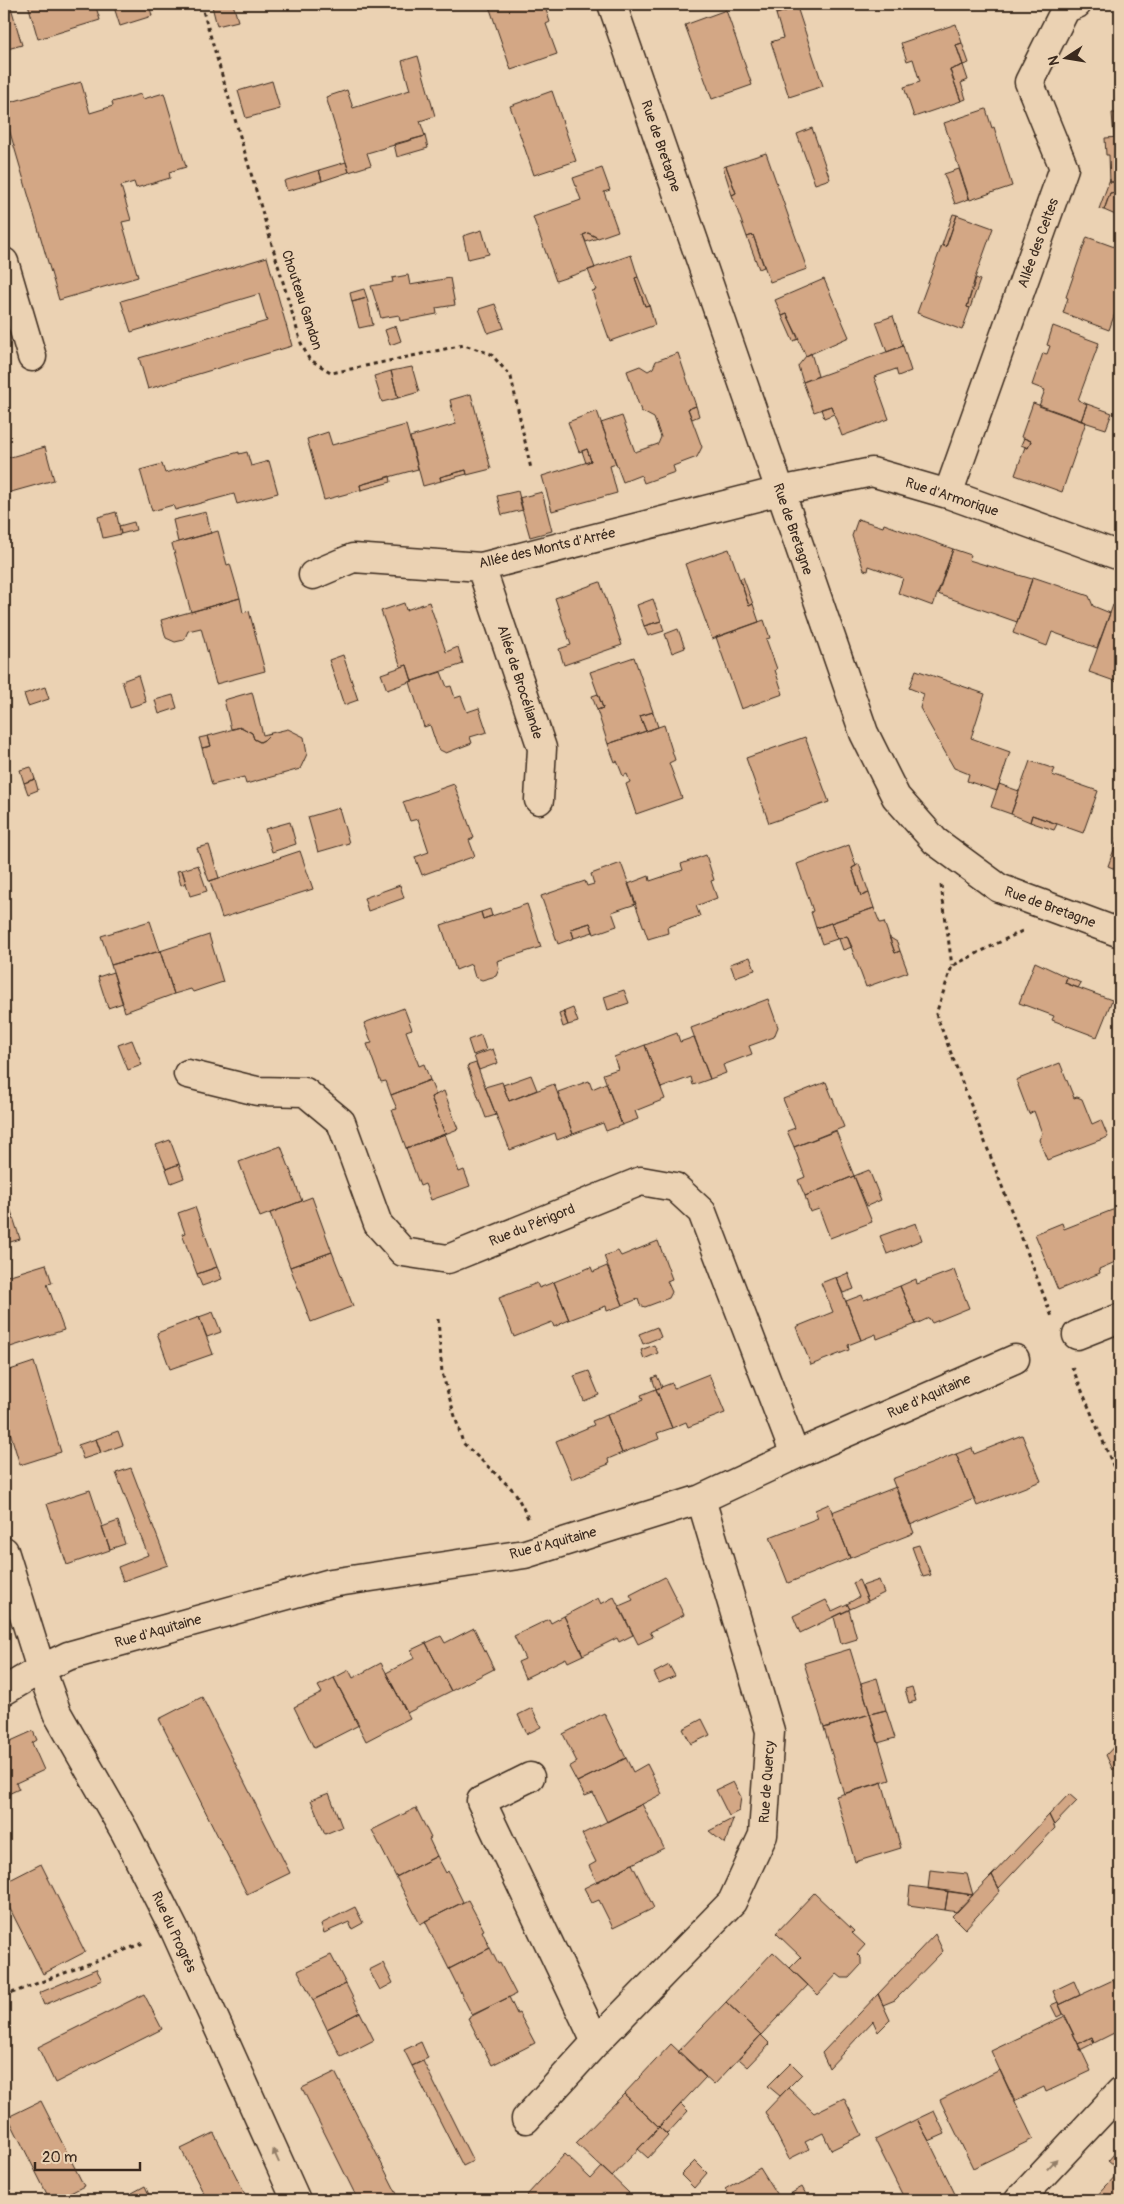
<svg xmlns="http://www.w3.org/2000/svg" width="1124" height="2204" font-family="Pangolin,sans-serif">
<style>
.building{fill:#d3a785;stroke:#3b2a1e}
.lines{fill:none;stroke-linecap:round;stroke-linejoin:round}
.minor-casing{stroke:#3b2a1e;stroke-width:31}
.tertiary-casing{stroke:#3b2a1e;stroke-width:31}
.path{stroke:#3b2a1e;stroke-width:3;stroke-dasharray:4 4;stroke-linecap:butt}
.minor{stroke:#ebd2b3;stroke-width:28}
.tertiary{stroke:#ebd2b3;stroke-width:28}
.oneway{fill:#937e68}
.labels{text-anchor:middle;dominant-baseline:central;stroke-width:4.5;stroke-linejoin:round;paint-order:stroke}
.street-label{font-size:14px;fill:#3b2a1e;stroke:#ebd2b3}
</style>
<rect width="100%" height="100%" fill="#ebd2b3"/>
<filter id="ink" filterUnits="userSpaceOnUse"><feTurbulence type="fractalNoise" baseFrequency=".02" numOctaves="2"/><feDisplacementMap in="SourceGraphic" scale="10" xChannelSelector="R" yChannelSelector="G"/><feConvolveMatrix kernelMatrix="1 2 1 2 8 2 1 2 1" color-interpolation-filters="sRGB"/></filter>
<g filter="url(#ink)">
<!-- building -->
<path class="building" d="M4 4H10L22 45 4 50Z
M28 4H95L100 20 38 39Z
M113 4H151H149L152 16 120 26Z
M221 4H233L238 21 217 26 212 6Z
M497 4H544L550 22 546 24 557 54 511 70 489 6Z
M773 4H784L786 11 776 14Z
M784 4H796L823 86 789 97 771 42 783 38 776 14 786 11Z
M726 10 752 85 712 99 685 25Z
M956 24 962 43 956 45 963 65 950 70 961 101 914 117 904 87 920 82 913 59 907 61 901 43Z
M962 43 969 63 963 65 956 45Z
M418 56 435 116 420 121 425 136 367 153 371 165 349 172 326 97 347 90 353 108 410 90 402 61Z
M963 65 968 80 961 83 966 99 961 101 950 70Z
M272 81 280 109 246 118 238 91Z
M81 82 90 113 113 106 112 102 141 94 143 99 164 93 186 167 169 172 170 178 136 188 134 182 121 186 131 220 122 222 138 277 59 300 4 112V104Z
M552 91 576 161 534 175 510 106Z
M986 109 992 128 994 127 1012 186 970 200 944 123Z
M1112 113H1120V137H1114Z
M812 128 830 179 815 184 797 134Z
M425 136 428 148 397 157 394 144Z
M1120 137V217L1104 210 1110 193 1117 192 1116 182H1110L1109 155H1106L1105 138Z
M766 153 807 269 770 282 753 235 747 237 732 195 736 193 726 166Z
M346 162 349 172 322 181 319 170Z
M726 166 736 193 732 195 723 167Z
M602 168 610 190 604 192 618 231 598 238 588 233 583 235 595 268 556 281 533 217 581 200 573 178Z
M959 169 969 199 955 204 944 174Z
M319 170 322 181 287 191 284 181Z
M1110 179V182H1116L1117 192 1110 193 1104 210 1099 209Z
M953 214 957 215 946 247 942 245Z
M957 215 993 228 975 278 967 307 970 308 962 330 917 313 942 245 946 247Z
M482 230 489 254 468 259 463 236Z
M588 233 598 238 586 242 583 235Z
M753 235 764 267 759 269 747 237Z
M1087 237 1120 249V299L1109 330 1063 313 1068 298 1066 297Z
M631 255 638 277 635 278 645 306 649 305 655 325 610 341 592 291 596 290 588 270Z
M267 257 292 346 148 389 139 358 267 321 259 294 131 332 121 301Z
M408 275 410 285 450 278 455 305 436 308 437 314 400 321 399 315 381 318 371 286 393 282 392 278Z
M638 277 649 305 645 306 635 278Z
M976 278 980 280 970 308 967 307Z
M824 279 849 337 806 356 787 314 782 316 775 300Z
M364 289 367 298 352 302 350 293Z
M367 298 373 325 359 328 352 302Z
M495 304 504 328 488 333 479 309Z
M787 314 799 339 793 341 782 316Z
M893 316 903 346 887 352 876 322Z
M396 326 401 341 390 345 385 330Z
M1053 326 1099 343 1078 400 1087 404 1081 421 1039 406 1045 390 1032 385 1043 353 1047 354 1050 346 1047 345Z
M903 346 911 371 898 376 896 369 874 377 889 419 842 436 831 406 814 412 803 382Z
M678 353 696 406 688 409 702 447 697 457 673 466 675 472 644 483 641 475 623 482 601 423 622 416 635 452 658 444 661 437 654 418 641 411 627 371 640 366 648 371 653 368 656 361Z
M811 353 818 376 803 382 798 366 806 356Z
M412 367 419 392 398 398 391 371Z
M391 371 398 398 382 402 374 376Z
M471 394 491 469 467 475 466 470 440 477 441 481 423 486 410 437 456 424 450 400Z
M1033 403 1086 422 1062 492 1015 475 1025 447 1028 448 1031 441 1021 437Z
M1087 404 1112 413 1106 429 1081 421Z
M696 406 699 416 692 419 688 409Z
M831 406 834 414 824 418 821 409Z
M597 411 616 464 610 466 617 493 552 511 542 476 591 461 587 449 579 452 568 422Z
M406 425 418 469 360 485 361 490 324 500 307 439 328 432 332 445Z
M1024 438 1031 441 1028 448 1021 445Z
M45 447 54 480 4 494V459Z
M587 449 591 461 586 463 582 451Z
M239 452V454L247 452 251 466 269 461 278 493 237 504 234 494 175 510 173 505 152 511 140 470 162 464 165 473Z
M466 470 467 474 441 481 440 477Z
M390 476 391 482 361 490 360 485Z
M518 491 523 510 502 515 497 496Z
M542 492 552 531 530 537 519 498Z
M116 512 121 534 103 538 98 517Z
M206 512 211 533 178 542 173 520Z
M858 519 883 527 884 524 953 549 933 606 898 593 903 578 869 566 868 571 864 570 852 536Z
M134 522 136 530 121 534 119 526Z
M218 531 227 565 230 564 240 598 191 612 172 544Z
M729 549 749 606 753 604 759 622 712 639 685 564Z
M953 549 971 555 969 560 1032 579 1017 622 938 594Z
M743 577 753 604 749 606 740 579Z
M1033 577 1089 596 1093 606 1110 613 1097 648 1052 632 1047 646 1013 633Z
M600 582 622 645 564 665 559 649 571 645 555 598Z
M240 598 243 613 249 611 265 671 216 684 201 628 188 631 184 640 175 642 166 638 161 620Z
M653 599 661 621 644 626 637 605Z
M429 602 446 652 458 647 463 664 412 681 407 665 401 667 381 611 404 603 406 610Z
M1113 605 1120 607V683L1089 672Z
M764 620 770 638 766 639 777 669 775 670 783 694 741 709 716 637Z
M661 621 664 631 648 636 644 626Z
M678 629 685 648 672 653 665 634Z
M343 655 358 700 344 705 329 660Z
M634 657 653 712 640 716 646 731 608 744 597 710 603 708 590 672Z
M407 665 412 681 387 690 381 674Z
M916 670 985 694 971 738 1010 752 997 791 967 781 969 774 954 768 920 708 924 694 909 688Z
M441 672 447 687 451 686 455 698 461 696 467 712 479 708 487 732 470 737 472 743 446 753 438 749 430 725 424 727 410 682Z
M138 675 146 702 130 707 122 681Z
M45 687 49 699 28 706 24 694Z
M252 692 263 735 271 733 264 740 260 742 254 739 252 733 241 727 231 729 224 700Z
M598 694 603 708 597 710 592 696Z
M173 695 177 708 159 714 155 700Z
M653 712 658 727 646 731 640 716Z
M664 725 675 760 669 763 682 798 636 814 626 784 630 782 627 774 623 776 617 761 615 762 608 744Z
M241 727 252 733 254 739 260 742 264 740 271 733 288 729 304 737 307 754 300 769 246 784 244 777 212 785 202 748 211 746 208 736Z
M208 736 211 746 202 748 199 738Z
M805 737 829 802 769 823 746 758Z
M1030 761 1055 769 1052 775 1098 791 1083 833 1032 815 1030 822 1011 814Z
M31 767 35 779 24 783 20 770Z
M35 779 38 790 28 794 24 783Z
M454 784 474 838 469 840 475 856 422 875 415 857 429 852 418 819 410 821 403 802Z
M999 784 1019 791 1011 814 991 807Z
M339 808 349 843 318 852 308 817Z
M1032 815 1057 824 1054 830 1030 822Z
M290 822 296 844 272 852 265 829Z
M1120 833V871L1108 866Z
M209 845 219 878 209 881 197 848Z
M849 845 856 866 852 868 861 896 869 893 874 908 816 928 811 912 813 911 797 864Z
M300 851 313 889 222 918 210 881Z
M706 855 714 880 711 881 717 898 696 906 700 916 667 927 668 933 648 939 628 884 649 876 650 881 683 870 681 864Z
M621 863 636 904 612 912 617 926 594 934 590 923 571 929 574 938 558 944 541 896 585 881 587 886 594 884 591 874Z
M859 864 869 893 861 896 852 868Z
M198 865 207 891 190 896 182 870Z
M182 870 186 883 181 885 177 871Z
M400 885 404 898 368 911 364 898Z
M527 904 541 947 497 961 499 969 496 976 482 980 475 977 471 964 456 970 441 925 481 912 483 919Z
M874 908 880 923 884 922 895 953 900 951 908 972 866 987 847 936 837 939 831 923Z
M490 909 492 916 483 919 481 912Z
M150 921 160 951 111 965 101 936Z
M590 923 593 932 574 938 571 929Z
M831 923 837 939 822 944 816 928Z
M209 935 223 982 193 992 191 989 174 994 160 951Z
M847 936 852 947 843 950 839 939Z
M889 937 897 942 900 951 895 953Z
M160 951 174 994 125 1012 111 965Z
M750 957 755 970 735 977 730 964Z
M1035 962 1067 977 1065 983 1112 1000 1097 1037 1052 1020 1054 1016 1019 1003Z
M113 972 123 1003 108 1008 98 977Z
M1067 977 1081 983 1078 988 1065 983Z
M624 990 629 1003 608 1010 604 997Z
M768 999 778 1027 774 1037 749 1046 752 1054 723 1065 726 1073 710 1079 691 1028Z
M404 1008 412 1029 406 1031 419 1066 424 1064 430 1080 391 1095 386 1081 381 1082 367 1044 372 1043 364 1023Z
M573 1008 578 1022 568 1025 563 1012Z
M564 1012 568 1025 563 1027 559 1014Z
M677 1033 680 1042 694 1037 710 1079 693 1085 691 1077 661 1088 645 1045Z
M481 1035 486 1050 473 1055 468 1040Z
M132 1040 142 1065 128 1070 118 1045Z
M645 1045 665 1099 635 1111 638 1119 622 1125 603 1074 618 1069 614 1057Z
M493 1049 498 1063 479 1070 474 1056Z
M476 1063 496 1115 486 1118 467 1066Z
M1060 1063 1074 1098 1077 1097 1082 1099 1092 1124 1101 1120 1108 1137 1047 1160 1039 1140 1042 1133 1034 1111 1029 1114 1016 1080Z
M531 1075 537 1090 509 1101 503 1085Z
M430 1080 436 1095 431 1097 445 1134 406 1148 392 1110 397 1109 391 1095Z
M589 1081 592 1089 606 1083 622 1125 606 1131 603 1123 573 1134 558 1092Z
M502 1082 509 1101 554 1084 573 1134 557 1140 555 1133 510 1150 485 1087Z
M826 1082 844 1127 794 1147 787 1131 795 1128 783 1099Z
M444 1091 458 1129 445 1134 431 1097Z
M836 1131 854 1176 805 1196 798 1180 805 1177 794 1147Z
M445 1134 459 1172 464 1170 470 1186 431 1200 425 1184 420 1186 406 1148Z
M170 1140 179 1164 166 1169 156 1145Z
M281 1146 302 1201 260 1217 239 1162Z
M179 1164 184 1178 171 1183 166 1169Z
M869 1170 881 1200 867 1206 854 1176Z
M854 1176 872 1222 830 1238 819 1209 810 1212 805 1196Z
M4 1189 20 1239 4 1244Z
M312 1197 332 1252 290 1267 270 1213Z
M195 1207 217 1267 197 1274 182 1234 185 1233 178 1213Z
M1120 1207V1260L1099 1269 1100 1273 1058 1290 1035 1234 1062 1223 1064 1229Z
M916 1223 922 1240 887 1254 880 1236Z
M658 1241 672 1279 667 1281 672 1292 669 1298 645 1307 640 1305 638 1299 623 1305 604 1256 618 1251 621 1256Z
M332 1252 353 1306 311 1322 290 1267Z
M46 1264 52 1283 47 1284 64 1330 4 1349V1277Z
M607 1266 623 1305 607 1311 606 1306 569 1320 554 1282 591 1267 593 1272Z
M217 1267 222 1279 202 1286 197 1274Z
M954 1270 969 1308 932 1323 929 1318 916 1324 900 1286 916 1279 917 1284Z
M848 1273 854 1289 843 1293 836 1278Z
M836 1277 861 1340 848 1345 849 1350 811 1365 796 1327 833 1312 821 1283Z
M554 1282 569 1320 554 1327 552 1322 514 1337 499 1298 537 1283 539 1288Z
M900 1286 916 1324 877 1339 876 1334 861 1340 846 1301 862 1295 864 1300Z
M213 1312 221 1332 207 1337 199 1317Z
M199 1317 213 1354 170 1369 157 1333Z
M657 1327 661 1337 643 1344 639 1334Z
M654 1345 658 1353 644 1359 641 1350Z
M34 1362 61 1452 20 1465 4 1412V1372Z
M589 1371 599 1395 584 1401 574 1376Z
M709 1374 725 1413 688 1427 686 1422 672 1428 656 1389 672 1383 674 1388Z
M657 1376 662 1387 656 1389 652 1378Z
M656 1389 672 1428 657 1433 659 1439 622 1453 607 1415 643 1400 641 1395Z
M607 1415 622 1453 608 1459 609 1464 572 1479 556 1441 594 1425 592 1421Z
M118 1431 123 1445 101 1453 96 1439Z
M1022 1435 1041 1481 977 1506 956 1454 972 1448 974 1454Z
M96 1439 101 1453 83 1459 78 1445Z
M956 1454 974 1499 910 1525 892 1479Z
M131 1468 168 1565 123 1581 118 1567 148 1555 116 1473Z
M896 1487 914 1533 850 1558 832 1512Z
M90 1490 110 1550 67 1565 47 1504Z
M829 1504 850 1558 788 1583 770 1537 818 1518 815 1510Z
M118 1521 125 1544 110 1549 102 1527Z
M919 1545 931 1575 923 1577 912 1547Z
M665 1577 684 1615 650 1632 653 1637 638 1644 619 1606 633 1600 630 1595Z
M859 1580 868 1601 850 1609 847 1604 859 1597 853 1583Z
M879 1580 884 1593 868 1601 862 1586Z
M614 1597 633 1635 619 1642 617 1638 583 1655 564 1616 598 1598 601 1604Z
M826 1600 832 1611 847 1604 850 1609 800 1633 793 1616Z
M849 1610 857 1639 841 1644 834 1617Z
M564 1616 583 1655 568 1662 566 1658 525 1678 518 1662 525 1659 514 1636 549 1619 551 1623Z
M474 1628 494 1669 451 1691 426 1643 441 1636 445 1643Z
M426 1643 451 1691 407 1713 386 1673 415 1658 411 1650Z
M850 1649 870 1714 824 1728 804 1663Z
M381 1663 410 1718 366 1741 334 1678 349 1670 353 1678Z
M669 1665 675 1676 659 1683 654 1673Z
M334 1678 359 1725 314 1748 294 1707 322 1693 318 1686Z
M877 1678 886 1710 870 1714 861 1683Z
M912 1687 916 1701 909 1703 905 1689Z
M202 1697 290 1873 247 1894 159 1719Z
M532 1708 541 1727 527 1734 518 1715Z
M886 1710 895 1738 878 1743 870 1714Z
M604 1713 626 1758 577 1782 569 1767 577 1762 563 1734Z
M870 1714 890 1780 844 1794 824 1728Z
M702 1719 710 1735 691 1744 683 1729Z
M33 1731 37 1740 32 1743 44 1770 16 1783 19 1789 4 1796V1744Z
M1120 1740V1764L1113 1770 1106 1755Z
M626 1758 633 1772 647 1764 662 1794 607 1822 593 1793 585 1796 577 1782Z
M733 1782 741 1797 739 1811 729 1816 716 1790Z
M882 1782 901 1848 855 1862 836 1796Z
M329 1793 342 1827 325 1834 311 1800Z
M1069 1794 1077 1801 1054 1825 1049 1815Z
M642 1804 664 1848 597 1882 589 1866 596 1862 582 1834Z
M416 1808 431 1838 429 1839 437 1856 396 1877 372 1830Z
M1049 1815 1055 1828 999 1888 992 1875Z
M732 1819H733L725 1844 709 1831Z
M437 1856 446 1873 448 1871 463 1902 420 1924 396 1877Z
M41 1864 85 1952 43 1974 4 1897V1883Z
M632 1864 654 1908 613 1928 599 1900 592 1903 584 1888Z
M930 1870 967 1874 973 1895 928 1889Z
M992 1875 1000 1891 965 1929 952 1916Z
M910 1886 948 1891 945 1910 908 1905Z
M948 1891 973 1895 957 1912 945 1910Z
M814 1893 854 1931 852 1933 865 1945 857 1954 861 1958V1965L849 1978H842L837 1974 818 1995 790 1968 801 1957 776 1933Z
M468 1900 484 1930 482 1931 490 1948 449 1969 425 1921Z
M355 1907 363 1923 352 1929 349 1922 324 1933 321 1924Z
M935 1934 943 1951 895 2000 883 2005 878 1994Z
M1120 1947V1966L1113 1951Z
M490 1948 498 1964 500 1963 516 1994 472 2015 449 1969Z
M773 1952 808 1985 761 2035 726 2002Z
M331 1955 346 1984 313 2000 298 1971Z
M383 1963 393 1983 380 1990 369 1970Z
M96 1969 102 1980 44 2005 39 1993Z
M1113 1980 1120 1995V2030L1094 2043 1092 2037 1078 2044 1059 2005Z
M1074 1981 1080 1995 1059 2005 1053 1991Z
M346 1984 360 2012 327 2029 313 2000Z
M144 1994 162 2029 55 2083 38 2047Z
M878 1994 890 2020 878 2032 873 2021 829 2068 822 2053Z
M509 1997 517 2014 519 2013 535 2043 492 2065 468 2018Z
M726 2002 761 2035 714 2085 678 2052Z
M1058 2002 1063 2014 1057 2017 1051 2005Z
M360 2012 374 2040 341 2057 327 2029Z
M1065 2016 1091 2071 1046 2092 1044 2087 1014 2101 991 2051Z
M761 2035 770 2044 748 2067 739 2059Z
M1092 2037 1094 2043 1080 2050 1078 2044Z
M421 2042 428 2058 412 2066 404 2050Z
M671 2044 706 2077 659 2127 624 2094Z
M423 2061 473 2161 463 2166 412 2066Z
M791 2063 802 2074 780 2096 768 2086Z
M1000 2070 1033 2139 973 2168 940 2100Z
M335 2072 400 2200H358L302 2088Z
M788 2088 814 2113 844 2098 862 2135 831 2150 823 2133 805 2142 809 2149 789 2159 765 2112Z
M624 2094 659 2127 612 2177 576 2143Z
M41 2101 84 2186 57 2200H50L8 2117Z
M681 2104 688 2111 667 2134 659 2127Z
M934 2111 945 2134 929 2141 917 2119Z
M917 2119 929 2141 958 2200H905L875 2140Z
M659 2127 668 2136 648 2158 638 2149Z
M214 2133 248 2200H207L181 2149Z
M1120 2147V2200H1093L1120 2171 1108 2161Z
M565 2154 591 2179 602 2167 629 2193 621 2200H612L603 2192 596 2200H533L527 2195Z
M695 2161 707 2173 694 2188 681 2175Z
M760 2168 780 2200H732L725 2189Z
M145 2186 151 2199 136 2200 132 2193Z
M802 2187 809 2200H780Z"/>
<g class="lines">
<!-- minor casing -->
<g class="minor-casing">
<path id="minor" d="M612 4 864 733 896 797 935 841 999 888 1120 933
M4 262 32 357
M948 494 1064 168 1029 82 1066 8 1077 4
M481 567 542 748 539 800
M313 575 353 558 481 567 780 491 872 472 948 494 1120 556
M188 1074 257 1091 305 1092 341 1122 378 1224 403 1252 448 1259 641 1181 675 1187 702 1212 795 1455
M1077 1335 1120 1318
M4 1551 41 1669 4 1691
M530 1777 481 1801 596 2042
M526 2119 596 2042 732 1902 763 1835 770 1731 701 1499
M296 2200 175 1931 125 1832 57 1713 41 1669 68 1656 331 1583 525 1554 701 1499 795 1455 1015 1359"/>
</g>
<!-- tertiary casing -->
<g class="tertiary-casing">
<path id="tertiary" d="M1019 2200 1120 2092"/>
</g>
<!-- path -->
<path class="path" d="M201 4 301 343 309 359 332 373 464 345 491 354 511 377 531 469
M941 885 952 966
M1022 931 952 966 936 1014 1052 1317
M438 1319 442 1373 463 1443 515 1492 529 1520
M1072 1367 1120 1482
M4 1996 146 1942"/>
<!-- minor -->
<use href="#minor" class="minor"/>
<!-- tertiary -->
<use href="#tertiary" class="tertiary"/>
</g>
<!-- one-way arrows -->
<defs><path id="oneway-solid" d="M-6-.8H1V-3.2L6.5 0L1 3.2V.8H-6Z" transform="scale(1.25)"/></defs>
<g class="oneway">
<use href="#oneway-solid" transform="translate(276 2156) rotate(-114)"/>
<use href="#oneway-solid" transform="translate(1052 2164) rotate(-47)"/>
</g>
</g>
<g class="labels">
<!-- street labels -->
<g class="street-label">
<text transform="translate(661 146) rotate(71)">Rue de Bretagne</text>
<text transform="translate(1038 243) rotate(-70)">Allée des Celtes</text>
<text transform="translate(302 300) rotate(72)">Chouteau Gandon</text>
<text transform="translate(952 497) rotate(18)">Rue d'Armorique</text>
<text transform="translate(793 529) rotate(71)">Rue de Bretagne</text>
<text transform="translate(547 548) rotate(-13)">Allée des Monts d'Arrée</text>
<text transform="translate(520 682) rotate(72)">Allée de Brocéliande</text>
<text transform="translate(1050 907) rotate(20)">Rue de Bretagne</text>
<text transform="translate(532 1225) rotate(-22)">Rue du Périgord</text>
<text transform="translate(929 1396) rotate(-24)">Rue d'Aquitaine</text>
<text transform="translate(553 1543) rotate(-15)">Rue d'Aquitaine</text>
<text transform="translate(158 1631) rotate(-16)">Rue d'Aquitaine</text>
<text transform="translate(767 1782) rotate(-86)">Rue de Quercy</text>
<text transform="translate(174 1932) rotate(65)">Rue du Progrès</text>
</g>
</g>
<!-- margin -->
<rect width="1124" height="2204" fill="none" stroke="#ebd2b3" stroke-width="20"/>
<rect x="10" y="10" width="1104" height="2184" fill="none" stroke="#3b2a1e" stroke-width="2" filter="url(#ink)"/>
<!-- north arrow -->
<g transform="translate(1066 58) rotate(258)" stroke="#ebd2b3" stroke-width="4" paint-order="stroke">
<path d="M0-4L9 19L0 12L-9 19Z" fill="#3b2a1e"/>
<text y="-8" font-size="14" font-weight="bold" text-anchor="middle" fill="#3b2a1e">N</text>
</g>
<!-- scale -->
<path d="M35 2162v8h105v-8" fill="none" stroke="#3b2a1e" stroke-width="2.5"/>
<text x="42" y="2162" font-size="15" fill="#3b2a1e" stroke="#ebd2b3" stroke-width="4" paint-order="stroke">20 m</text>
</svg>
